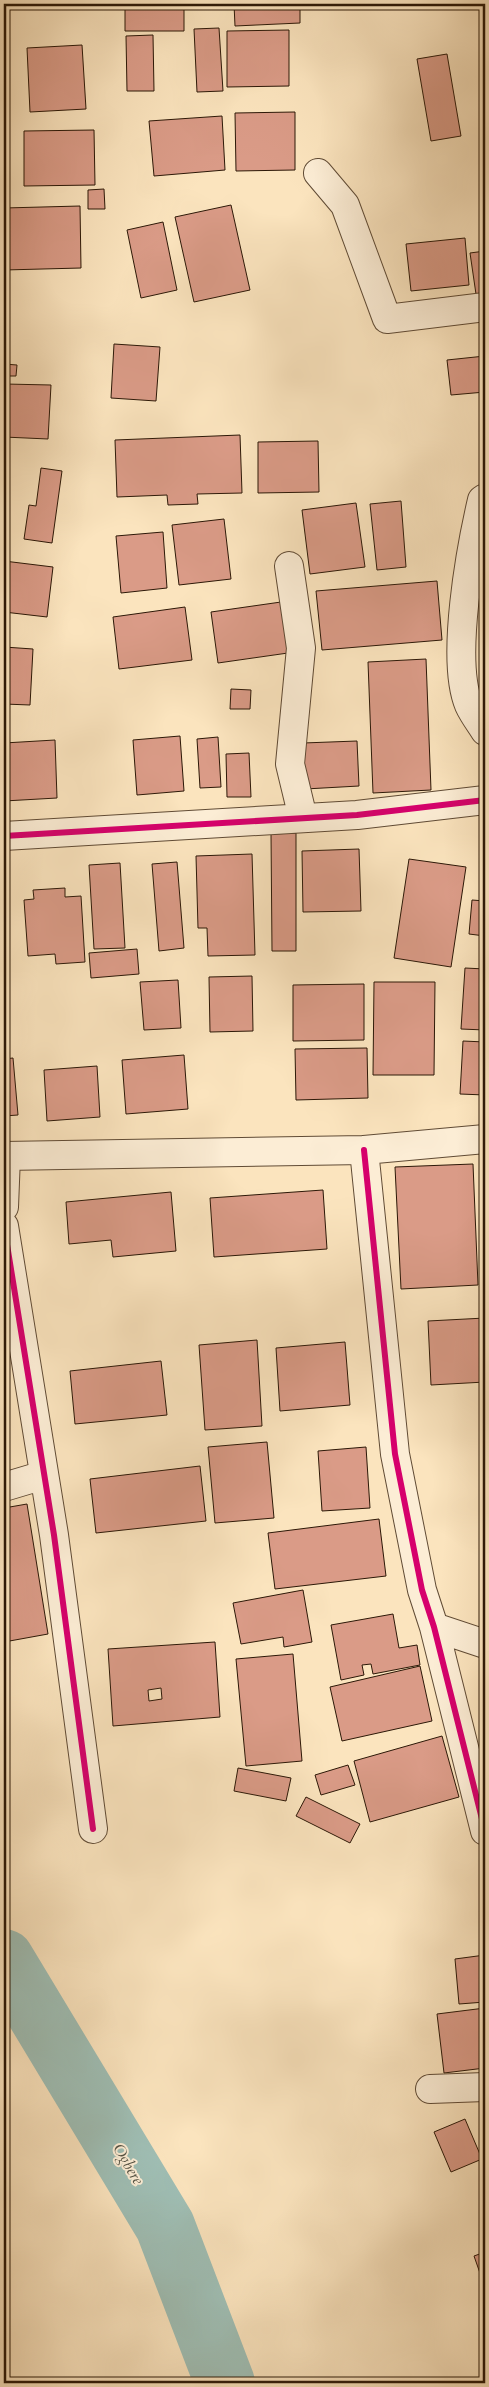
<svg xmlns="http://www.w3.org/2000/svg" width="489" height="2387" font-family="Cardo,serif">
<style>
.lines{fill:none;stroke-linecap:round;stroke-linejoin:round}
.river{stroke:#9fbeb4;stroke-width:60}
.building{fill:#da9b87;stroke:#2c1807;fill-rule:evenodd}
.minor-casing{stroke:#604b35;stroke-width:30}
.minor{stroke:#fcedd5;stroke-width:28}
.cycleway-casing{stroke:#fcedd5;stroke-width:9}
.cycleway{stroke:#d6006c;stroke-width:6}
.labels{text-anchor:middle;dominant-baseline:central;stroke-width:4;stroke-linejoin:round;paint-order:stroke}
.water-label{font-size:16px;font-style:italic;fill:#545244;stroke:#fcedd5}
</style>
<rect width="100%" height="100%" fill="#fbe4be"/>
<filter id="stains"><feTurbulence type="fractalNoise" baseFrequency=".004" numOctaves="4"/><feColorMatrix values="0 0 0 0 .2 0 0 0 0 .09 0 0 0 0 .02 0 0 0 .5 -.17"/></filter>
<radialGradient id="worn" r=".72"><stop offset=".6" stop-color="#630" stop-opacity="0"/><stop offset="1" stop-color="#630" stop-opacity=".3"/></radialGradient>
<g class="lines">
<!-- river -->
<path class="river" d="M4 1959 165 2226 225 2383"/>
</g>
<!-- building -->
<path class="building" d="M125 4H184V31H125Z
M234 4H300V23L235 26Z
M482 12H485V65Z
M219 28 223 91 197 92 194 29Z
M289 30V86L227 87V31Z
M153 35 154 91H127L126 36Z
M82 45 86 109 30 112 27 48Z
M447 54 461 136 431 141 417 59Z
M295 112V170L236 171 235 113Z
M222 116 225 170 154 176 149 121Z
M94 130 95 185 24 186V131Z
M104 189 105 209H88V190Z
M231 205 250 290 194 302 175 217Z
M80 206 81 268 4 270V208Z
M163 222 177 290 141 298 127 230Z
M465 238 469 285 411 291 406 244Z
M485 251V300L477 301 470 253Z
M114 344 160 347 156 401 111 398Z
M485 356V392L451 395 447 360Z
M4 364 17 365 16 376H4Z
M5 384 51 385 48 439 4 437Z
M240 435 242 493 197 494 198 504 168 505 167 495 117 497 115 440Z
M318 441 319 492 258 493V442Z
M41 468 62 471 52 543 24 539 29 505 36 506Z
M401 501 406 567 377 570 370 504Z
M356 503 365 567 310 574 302 510Z
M224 519 231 579 179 585 172 525Z
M163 532 167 588 121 593 116 536Z
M4 561 53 567 47 617 4 612Z
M437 581 442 640 322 650 316 591Z
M281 602 288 653 218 663 211 612Z
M185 607 192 660 119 669 113 617Z
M4 647 33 649 30 705 4 704Z
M426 659 431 790 373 793 368 662Z
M231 689 251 690 250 709H230Z
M180 736 184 791 137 795 133 740Z
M218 737 221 787 200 788 197 739Z
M55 740 57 798 4 801V743Z
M357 741 359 786 305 789 303 743Z
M249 753 251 797H227L226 754Z
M296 833V951H272L271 834Z
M359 849 361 911 303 912 302 851Z
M252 854 255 955 208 956 207 928H198L196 856Z
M409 859 466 867 451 967 394 958Z
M177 862 184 948 159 951 152 864Z
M120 863 125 948 94 949 89 865Z
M65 888V897L81 896 85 962 56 964 55 954 28 956 24 900 34 899 33 890Z
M472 900 485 901V936L469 934Z
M137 949 139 974 91 978 89 953Z
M465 968 485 969V1030L461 1029Z
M252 976 253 1031 210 1032 209 977Z
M178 980 181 1028 144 1030 140 982Z
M374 982H435L434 1075H373Z
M364 984V1040L293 1041V985Z
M463 1041 485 1042V1095L460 1094Z
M367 1048 368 1098 296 1100 295 1049Z
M184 1055 188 1109 126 1114 122 1060Z
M13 1058 18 1115 4 1116V1059Z
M97 1066 100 1117 47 1121 44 1070Z
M473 1164 478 1285 401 1289 395 1167Z
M323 1190 327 1249 214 1257 210 1198Z
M171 1192 176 1251 113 1257 111 1240 69 1244 66 1202Z
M485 1318V1382L431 1385 428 1321Z
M257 1340 262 1426 205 1430 199 1345Z
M345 1342 350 1405 280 1411 276 1348Z
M161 1361 167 1415 75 1424 70 1371Z
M267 1442 274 1518 215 1523 208 1447Z
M366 1447 370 1508 322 1511 318 1451Z
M200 1466 206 1521 96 1533 90 1479Z
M27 1504 48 1634 4 1642V1508Z
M379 1519 386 1576 275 1589 268 1533Z
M303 1590 312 1642 284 1647 283 1637 241 1644 233 1603Z
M393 1614 399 1648 417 1645 420 1665 373 1674 371 1664 362 1665 364 1675 341 1680 331 1625Z
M215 1642 220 1717 113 1726 108 1649ZM161 1688 162 1699 149 1701 148 1690Z
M293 1654 302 1761 246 1766 236 1659Z
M420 1666 432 1721 342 1741 330 1687Z
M442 1736 459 1797 370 1822 354 1761Z
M348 1765 355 1785 321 1795 315 1775Z
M238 1768 291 1778 286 1801 234 1791Z
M306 1797 360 1824 350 1843 296 1816Z
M485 1955V2002L459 2004 455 1959Z
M485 2008V2068L444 2073 437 2014Z
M465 2119 482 2159 451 2172 434 2132Z
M485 2252V2275L481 2276 474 2256Z"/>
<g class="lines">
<!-- minor casing -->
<g class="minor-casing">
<path id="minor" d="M318 173 345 205 387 319 485 307
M485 498 482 500C471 547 450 660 469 705 473 714 480 723 485 731
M289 566 301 648 290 764 303 818
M4 836 357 815 485 800
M364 1150 395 1454 422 1590 434 1627 485 1831
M4 1156 364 1150 485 1139
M4 1207 6 1156
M4 1226 54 1535 93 1829
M4 1487 44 1475
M434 1627 485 1644
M430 2089 485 2087"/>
</g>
<!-- minor -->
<use href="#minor" class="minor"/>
<!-- cycleway casing -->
<g class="cycleway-casing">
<path id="cycleway" d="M4 836 357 815 485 800
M364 1150 395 1454 422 1590 434 1627 485 1831
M4 1226 54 1535 93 1829"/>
</g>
<!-- cycleway -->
<use href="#cycleway" class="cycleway"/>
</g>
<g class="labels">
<!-- water labels -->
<g class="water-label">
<text transform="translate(128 2164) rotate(59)">Ogbere</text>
</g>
</g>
<!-- margin -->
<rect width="489" height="2387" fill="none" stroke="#fbe4be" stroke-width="20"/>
<rect x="5" y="5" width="479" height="2377" fill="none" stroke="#2c1807" stroke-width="2.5"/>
<rect x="10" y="10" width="469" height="2367" fill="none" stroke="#2c1807"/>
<rect width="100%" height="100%" filter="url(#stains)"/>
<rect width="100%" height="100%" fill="url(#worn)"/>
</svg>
